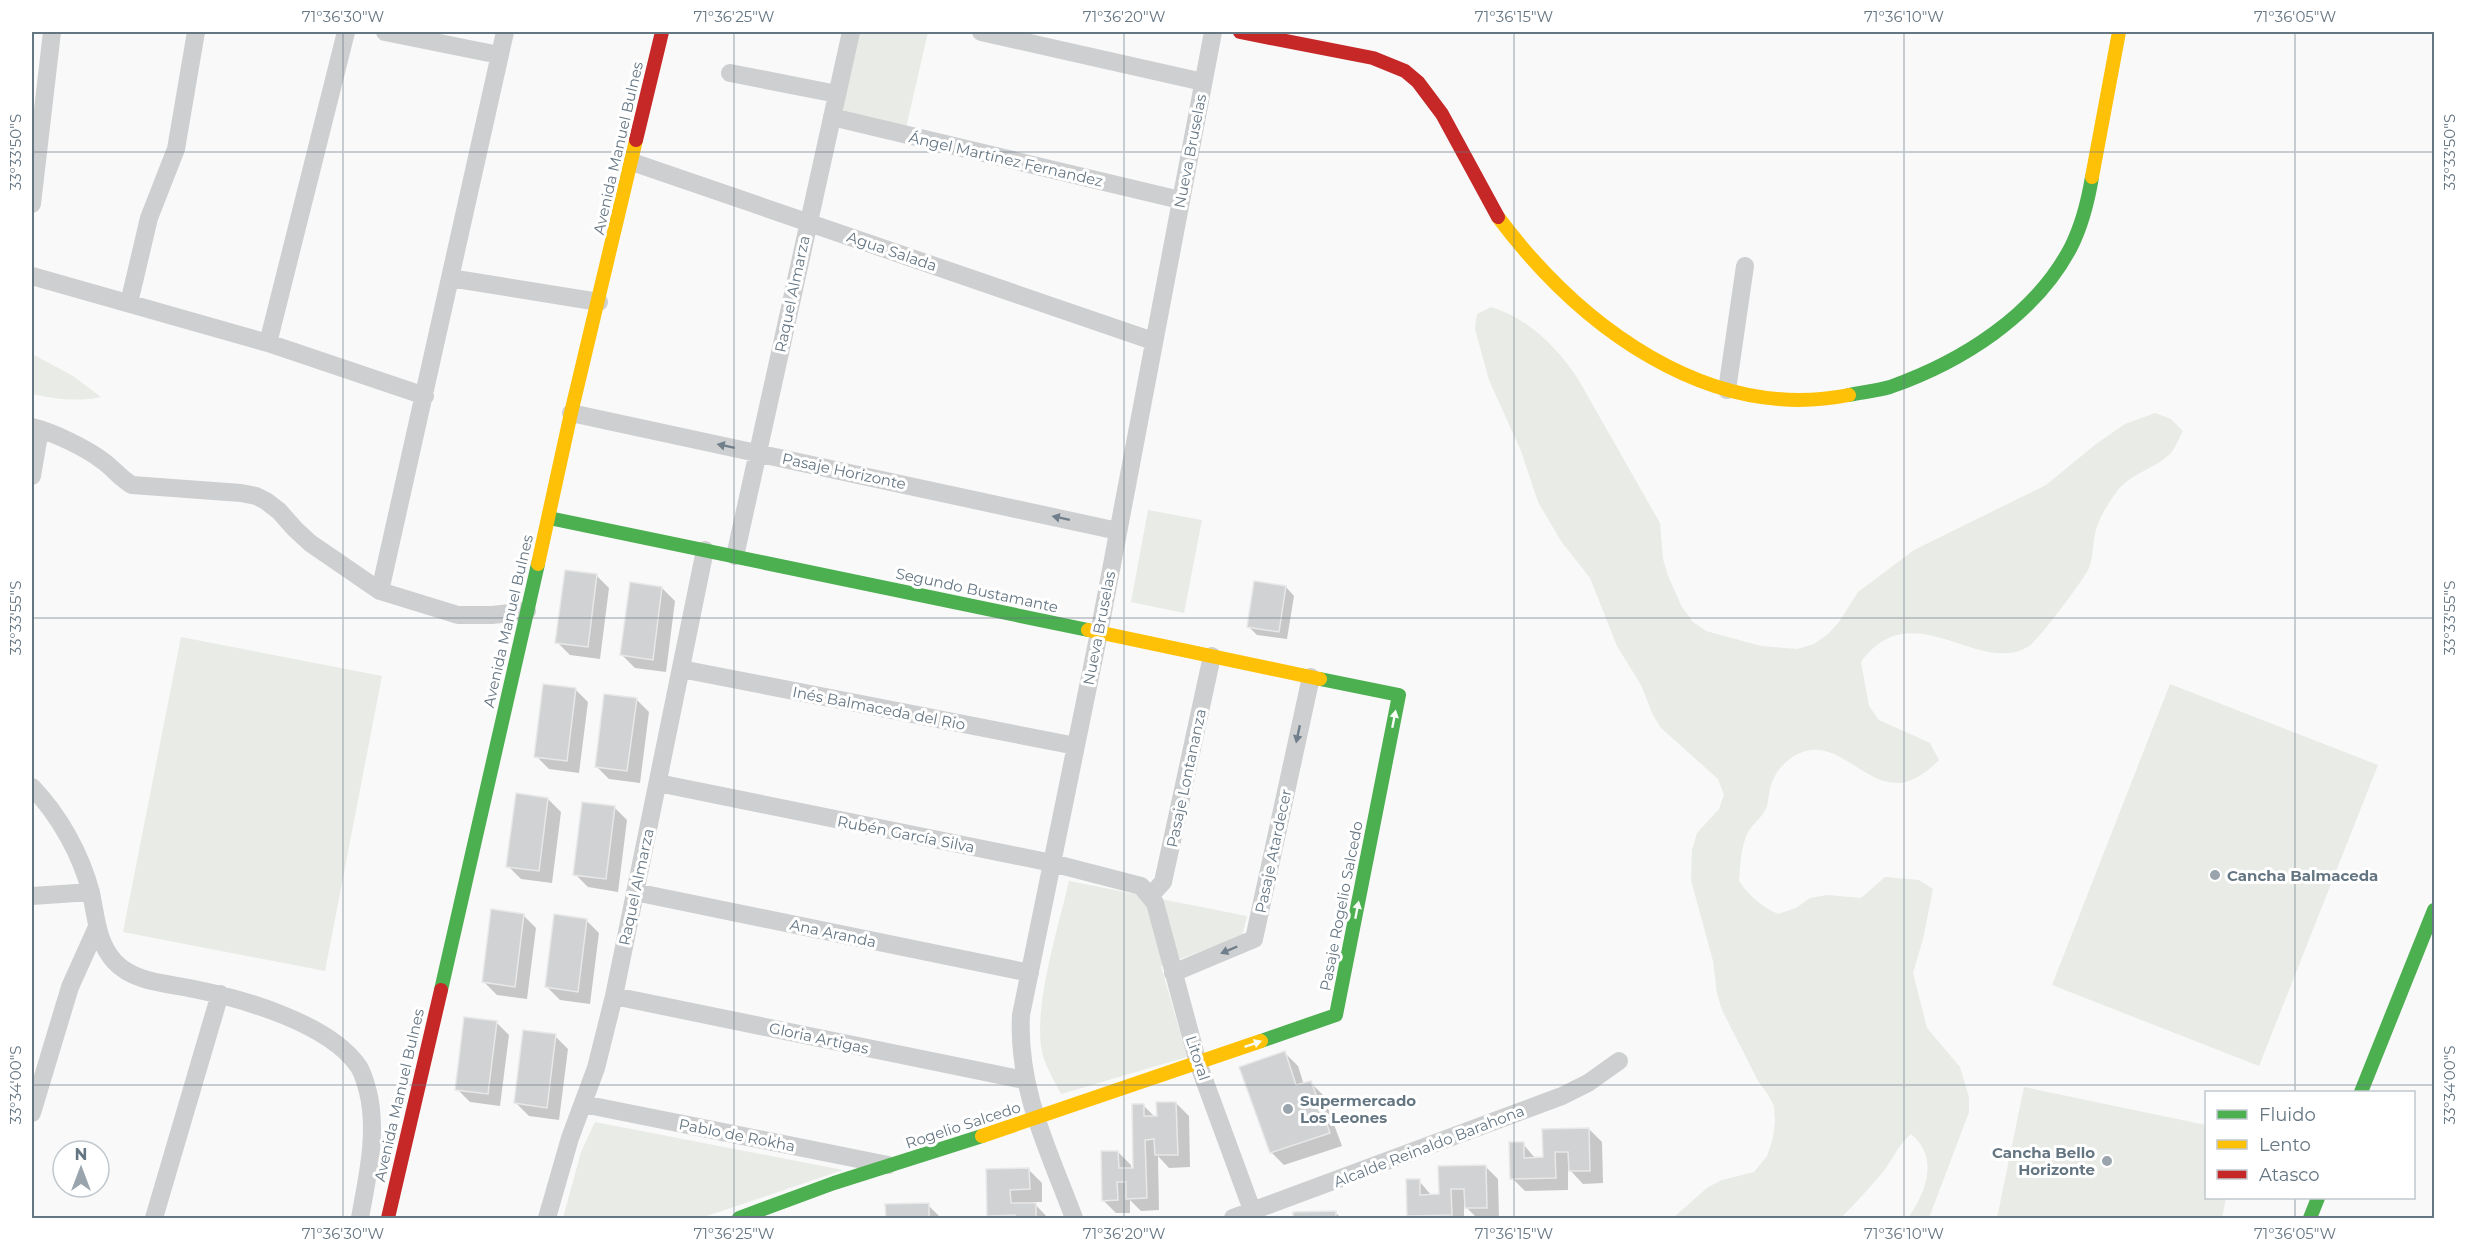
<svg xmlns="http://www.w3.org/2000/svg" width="2466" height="1250" font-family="Montserrat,sans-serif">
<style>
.green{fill:#e8ebe6}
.shadow{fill:#0003}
.building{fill:#d0d2d3;stroke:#e8e8e8;stroke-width:1.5}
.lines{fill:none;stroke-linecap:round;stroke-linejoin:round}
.street{stroke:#cecfd0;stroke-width:18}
.fast{stroke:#4caf50;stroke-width:14}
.slow{stroke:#ffc107;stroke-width:14}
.jam{stroke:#c62828;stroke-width:14}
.oneway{fill:#707f8b}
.oneway2{fill:#f6fbf6}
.ticks{fill:none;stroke:#657683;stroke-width:1.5;stroke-opacity:0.45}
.poi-dot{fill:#99a4ac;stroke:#fff;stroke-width:2}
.labels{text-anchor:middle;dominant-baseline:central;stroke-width:6;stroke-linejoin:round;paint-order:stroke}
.street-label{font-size:15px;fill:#657683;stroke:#fff}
.poi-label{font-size:15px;font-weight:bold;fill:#657683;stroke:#fff;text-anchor:start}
.neatline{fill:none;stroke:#657683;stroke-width:2}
.ticks-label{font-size:15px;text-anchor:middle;fill:#657683}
</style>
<rect width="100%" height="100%" fill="#f9f9f9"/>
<!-- green -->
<path class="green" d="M856 32H928L906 128 839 111Z
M1491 307C1528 318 1557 347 1578 379L1660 523 1663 559 1668 576 1682 607 1693 622 1706 631 1761 646 1797 649 1814 644 1828 634 1839 622 1858 592 1914 550 2046 485 2096 444 2125 424 2155 413 2171 419 2183 431C2179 438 2175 449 2170 454 2153 470 2128 474 2115 494 2108 504 2099 518 2096 530 2092 543 2094 559 2088 570 2081 583 2040 638 2029 646 1980 678 1912 591 1861 662L1869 706 1879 720 1930 743 1939 760C1929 770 1916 781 1900 783 1872 785 1850 757 1825 751 1803 745 1781 761 1773 780 1769 789 1769 797 1767 806 1764 816 1753 823 1748 832 1741 845 1740 867 1739 881 1750 897 1761 906 1778 914L1796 908 1810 898 1827 895 1861 898 1885 877 1919 880 1933 889 1923 939 1913 973 1927 1028 1960 1067 1969 1097V1112L1929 1218H1908C1927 1191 1939 1157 1911 1134 1898 1145 1893 1159 1883 1172 1870 1188 1855 1203 1841 1218H1673L1708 1187 1722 1180 1754 1172 1767 1156 1773 1138 1775 1121 1774 1106 1767 1093 1758 1081 1722 1010 1717 994 1713 961 1691 880 1692 850 1697 833 1719 809 1724 795 1718 779 1661 728 1653 715 1641 685 1617 646 1590 578 1561 541 1538 502 1521 451 1489 380 1475 329 1477 314Z
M32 354 73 376 101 397C78 402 55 399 32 394Z
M1148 510 1202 520 1184 613 1131 602Z
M181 637 382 676 325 971 123 932Z
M2170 684 2378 765 2259 1066 2052 985Z
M1069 881 1247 916 1242 936 1161 966 1187 1057 1061 1094C1055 1082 1047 1069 1043 1056 1031 1012 1059 926 1069 881Z
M2024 1087 2206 1125V1198H2226L2222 1218H1997Z
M595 1122 843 1170 701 1218H563L581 1152Z"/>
<!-- shadow -->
<path class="shadow" d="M596 575 609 588 600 659 570 655 557 642Z
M1286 587 1294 596 1287 639 1257 635 1248 626Z
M662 588 675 601 666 672 635 668 622 655Z
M575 689 588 702 579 773 549 769 536 756Z
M636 699 649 712 640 783 609 779 596 766Z
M548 799 561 812 552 883 521 879 508 866Z
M614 807 627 820 618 892 588 887 575 874Z
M523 915 536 928 527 999 497 995 484 982Z
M586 920 599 933 590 1004 560 1000 547 987Z
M496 1022 509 1035 500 1106 470 1102 457 1089Z
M555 1036 568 1049 559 1120 529 1116 516 1103Z
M1285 1053 1298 1066 1304 1085 1310 1082 1323 1095 1342 1146 1284 1165 1271 1152Z
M1176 1103 1189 1116 1190 1167 1169 1168 1158 1156 1159 1210 1141 1211 1130 1200V1213H1116L1103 1200 1118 1152 1131 1165V1169H1135L1143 1105 1155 1117H1158Z
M1589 1129 1602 1142 1603 1183 1583 1184 1568 1168V1190L1525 1191 1512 1178 1523 1144 1536 1159H1544Z
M1485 1166 1498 1179 1499 1218H1477L1464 1205V1218H1411L1408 1215 1419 1181 1432 1196H1440Z
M988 1170H1029L1042 1183V1202H1033L1048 1218H991L988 1215Z
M928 1205 941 1218H887V1206Z
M1295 1213H1336L1341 1218H1295Z"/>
<!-- building -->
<path class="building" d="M565 570 597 574 588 647 555 643Z
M1254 581 1286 586 1279 632 1247 627Z
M630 582 662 587 653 660 620 655Z
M543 684 576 688 567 761 534 757Z
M604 694 637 698 627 771 595 767Z
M516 793 548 798 539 871 506 867Z
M582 802 615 806 606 879 573 875Z
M491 909 524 914 515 987 482 982Z
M554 914 587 919 578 992 545 987Z
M464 1017 497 1021 488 1094 455 1090Z
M523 1030 556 1034 547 1108 514 1103Z
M1285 1051 1296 1085 1311 1081 1330 1133 1270 1153 1239 1067Z
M1156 1102H1176L1178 1155H1155L1154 1139 1145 1140 1147 1198 1126 1199V1182H1117L1118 1200 1102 1201 1101 1151H1118L1119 1168H1133L1132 1104H1144V1116H1157Z
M1589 1128 1590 1171H1569L1568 1152H1555L1556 1178 1510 1179 1509 1142H1524V1158L1543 1157 1542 1129Z
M1486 1165 1487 1208H1465L1464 1189H1451L1452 1215 1407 1216 1406 1179H1420V1195L1439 1194 1438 1166Z
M1029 1168 1030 1189 1010 1190 1011 1203H1036V1218H1016L1015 1215 987 1216 986 1169Z
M929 1203V1218H886L885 1204Z
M1336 1211V1218H1293V1212Z"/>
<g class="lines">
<!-- street -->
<path class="street" d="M385 32 499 55
M981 32 1203 82
M730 73 837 94
M832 117 1180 200
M632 162 1153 341
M32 204 52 32
M32 276 268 343 425 396
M450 278 599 302
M129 303 149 218 176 149 196 32
M268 343 346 32
M1727 390 1745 266
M571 413 1118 531
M32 427C53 432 86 448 103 461 114 469 121 479 132 485L241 493 256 496 266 501 279 511 295 529 310 543 380 591 458 615H492L527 611
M32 476 40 429
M735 556 851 32
M380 591 505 32
M681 669 1076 746
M658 783 1052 863 1141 886 1155 903 1198 1063 1255 1218
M32 787C59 815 81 854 91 893 96 916 97 942 114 961 134 983 167 983 194 989 243 999 329 1023 359 1067 363 1074 366 1084 368 1092 378 1133 367 1178 360 1218
M635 892 1030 973
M1151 895 1163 882 1212 656
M32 896 91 892
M1173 973 1254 939 1311 677
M614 996 1024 1080
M583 1104 888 1165
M32 1113 70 987 97 927
M154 1218 220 994
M547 1218 570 1138 596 1068 614 996 705 550
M1074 1218C1049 1151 1017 1089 1021 1015L1099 633 1213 32
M1233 1218 1562 1096 1588 1083 1619 1061"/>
<!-- fast -->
<path class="fast" d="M1849 395C1862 392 1877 391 1890 387 1961 362 2035 316 2071 247 2082 225 2088 201 2092 177
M549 518 1088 630
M441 990 538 564
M1261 1041 1336 1015 1399 695 1320 679
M2361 1092 2434 910
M739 1218 834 1183 982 1136
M2310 1218 2318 1198"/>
<!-- slow -->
<path class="slow" d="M2092 177 2119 32
M1498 217C1579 325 1707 423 1849 395
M538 564 571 413 636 140
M1088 630 1320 679
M982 1136 1261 1041"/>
<!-- jam -->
<path class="jam" d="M1240 32 1373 58 1405 71 1418 82 1442 114 1498 217
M636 140 662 32
M388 1218 441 990"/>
</g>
<!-- one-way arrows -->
<defs><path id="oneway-solid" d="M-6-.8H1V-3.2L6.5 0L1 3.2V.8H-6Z" transform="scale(1.5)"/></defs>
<g class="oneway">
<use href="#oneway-solid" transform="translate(726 446) rotate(-168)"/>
<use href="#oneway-solid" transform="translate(1061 518) rotate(-168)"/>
<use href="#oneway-solid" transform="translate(1298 734) rotate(102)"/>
<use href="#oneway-solid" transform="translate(1229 950) rotate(157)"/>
</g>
<g class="oneway2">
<use href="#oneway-solid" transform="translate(1394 719) rotate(-79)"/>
<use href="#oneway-solid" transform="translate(1357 910) rotate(-79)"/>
<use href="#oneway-solid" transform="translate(1253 1044) rotate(-19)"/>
</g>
<!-- ticks -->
<path class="ticks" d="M343 32V1218M734 32V1218M1124 32V1218M1514 32V1218M1904 32V1218M2295 32V1092M32 152H2434M32 618H2434M32 1085H2434M2295 1198V1218"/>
<!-- markers -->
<g class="poi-dot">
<circle cx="2215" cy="875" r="6"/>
<circle cx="1288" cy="1109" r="6"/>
<circle cx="2107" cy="1161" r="6"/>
</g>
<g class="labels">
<!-- street labels -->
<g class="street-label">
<text transform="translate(618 148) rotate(-77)">Avenida Manuel Bulnes</text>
<text transform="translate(1190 151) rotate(-79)">Nueva Bruselas</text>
<text transform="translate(1006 159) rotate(13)">Ángel Martínez Fernandez</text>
<text transform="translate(892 251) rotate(19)">Agua Salada</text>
<text transform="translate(792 294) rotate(-78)">Raquel Almarza</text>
<text transform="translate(844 471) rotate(12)">Pasaje Horizonte</text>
<text transform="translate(977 590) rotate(12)">Segundo Bustamante</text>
<text transform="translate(508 621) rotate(-77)">Avenida Manuel Bulnes</text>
<text transform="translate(1099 628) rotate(-79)">Nueva Bruselas</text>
<text transform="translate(879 708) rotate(11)">Inés Balmaceda del Rio</text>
<text transform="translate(1186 778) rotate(-78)">Pasaje Lontananza</text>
<text transform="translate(906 834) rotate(11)">Rubén García Silva</text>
<text transform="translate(1273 851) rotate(-78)">Pasaje Atardecer</text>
<text transform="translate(636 887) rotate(-78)">Raquel Almarza</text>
<text transform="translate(1341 906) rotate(-79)">Pasaje Rogelio Salcedo</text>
<text transform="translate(833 933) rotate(12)">Ana Aranda</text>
<text transform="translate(819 1038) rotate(12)">Gloria Artigas</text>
<text transform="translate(1198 1058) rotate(72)">Litoral</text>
<text transform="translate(399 1095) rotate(-77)">Avenida Manuel Bulnes</text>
<text transform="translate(963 1125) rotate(-18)">Rogelio Salcedo</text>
<text transform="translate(737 1135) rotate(11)">Pablo de Rokha</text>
<text transform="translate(1429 1146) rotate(-21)">Alcalde Reinaldo Barahona</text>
</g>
<!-- poi labels -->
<g class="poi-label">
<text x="2227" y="875">Cancha Balmaceda</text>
<text x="1300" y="1100">Supermercado<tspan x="1300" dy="17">Los Leones</tspan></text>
<text x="2095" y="1152" text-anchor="end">Cancha Bello<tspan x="2095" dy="17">Horizonte</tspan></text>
</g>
</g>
<!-- border -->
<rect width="2466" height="1250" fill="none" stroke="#ffffff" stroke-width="66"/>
<!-- legend -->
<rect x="2205" y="1091" width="210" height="108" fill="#ffffff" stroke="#c1c8cd" stroke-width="1.5"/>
<rect x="2217" y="1110" width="30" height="9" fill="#4caf50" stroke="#c1c8cd" stroke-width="1.5"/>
<text x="2259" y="1121" font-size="18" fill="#657683">Fluido</text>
<rect x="2217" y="1140" width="30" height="9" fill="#ffc107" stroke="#c1c8cd" stroke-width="1.5"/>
<text x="2259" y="1151" font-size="18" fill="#657683">Lento</text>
<rect x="2217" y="1170" width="30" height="9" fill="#c62828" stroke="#c1c8cd" stroke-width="1.5"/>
<text x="2259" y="1181" font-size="18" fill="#657683">Atasco</text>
<!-- north arrow -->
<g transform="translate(81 1169)"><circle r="28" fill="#ffffff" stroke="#c1c8cd" stroke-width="1.5"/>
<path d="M0-4.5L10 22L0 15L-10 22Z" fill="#99a4ac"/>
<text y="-9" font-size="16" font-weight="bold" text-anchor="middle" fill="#657683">N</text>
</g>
<rect x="33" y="33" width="2400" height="1184" class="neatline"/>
<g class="ticks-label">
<text x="343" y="22">71°36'30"W</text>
<text x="734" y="22">71°36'25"W</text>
<text x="1124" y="22">71°36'20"W</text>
<text x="1514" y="22">71°36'15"W</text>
<text x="1904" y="22">71°36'10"W</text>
<text x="2295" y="22">71°36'05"W</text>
<text transform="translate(16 152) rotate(-90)" y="5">33°33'50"S</text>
<text transform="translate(2450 152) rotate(-90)" y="5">33°33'50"S</text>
<text transform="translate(16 618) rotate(-90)" y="5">33°33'55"S</text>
<text transform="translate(2450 618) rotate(-90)" y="5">33°33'55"S</text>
<text transform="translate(16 1085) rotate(-90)" y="5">33°34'00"S</text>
<text transform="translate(2450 1085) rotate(-90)" y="5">33°34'00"S</text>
<text x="343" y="1239">71°36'30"W</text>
<text x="734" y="1239">71°36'25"W</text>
<text x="1124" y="1239">71°36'20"W</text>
<text x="1514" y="1239">71°36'15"W</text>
<text x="1904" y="1239">71°36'10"W</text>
<text x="2295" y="1239">71°36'05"W</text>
</g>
</svg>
